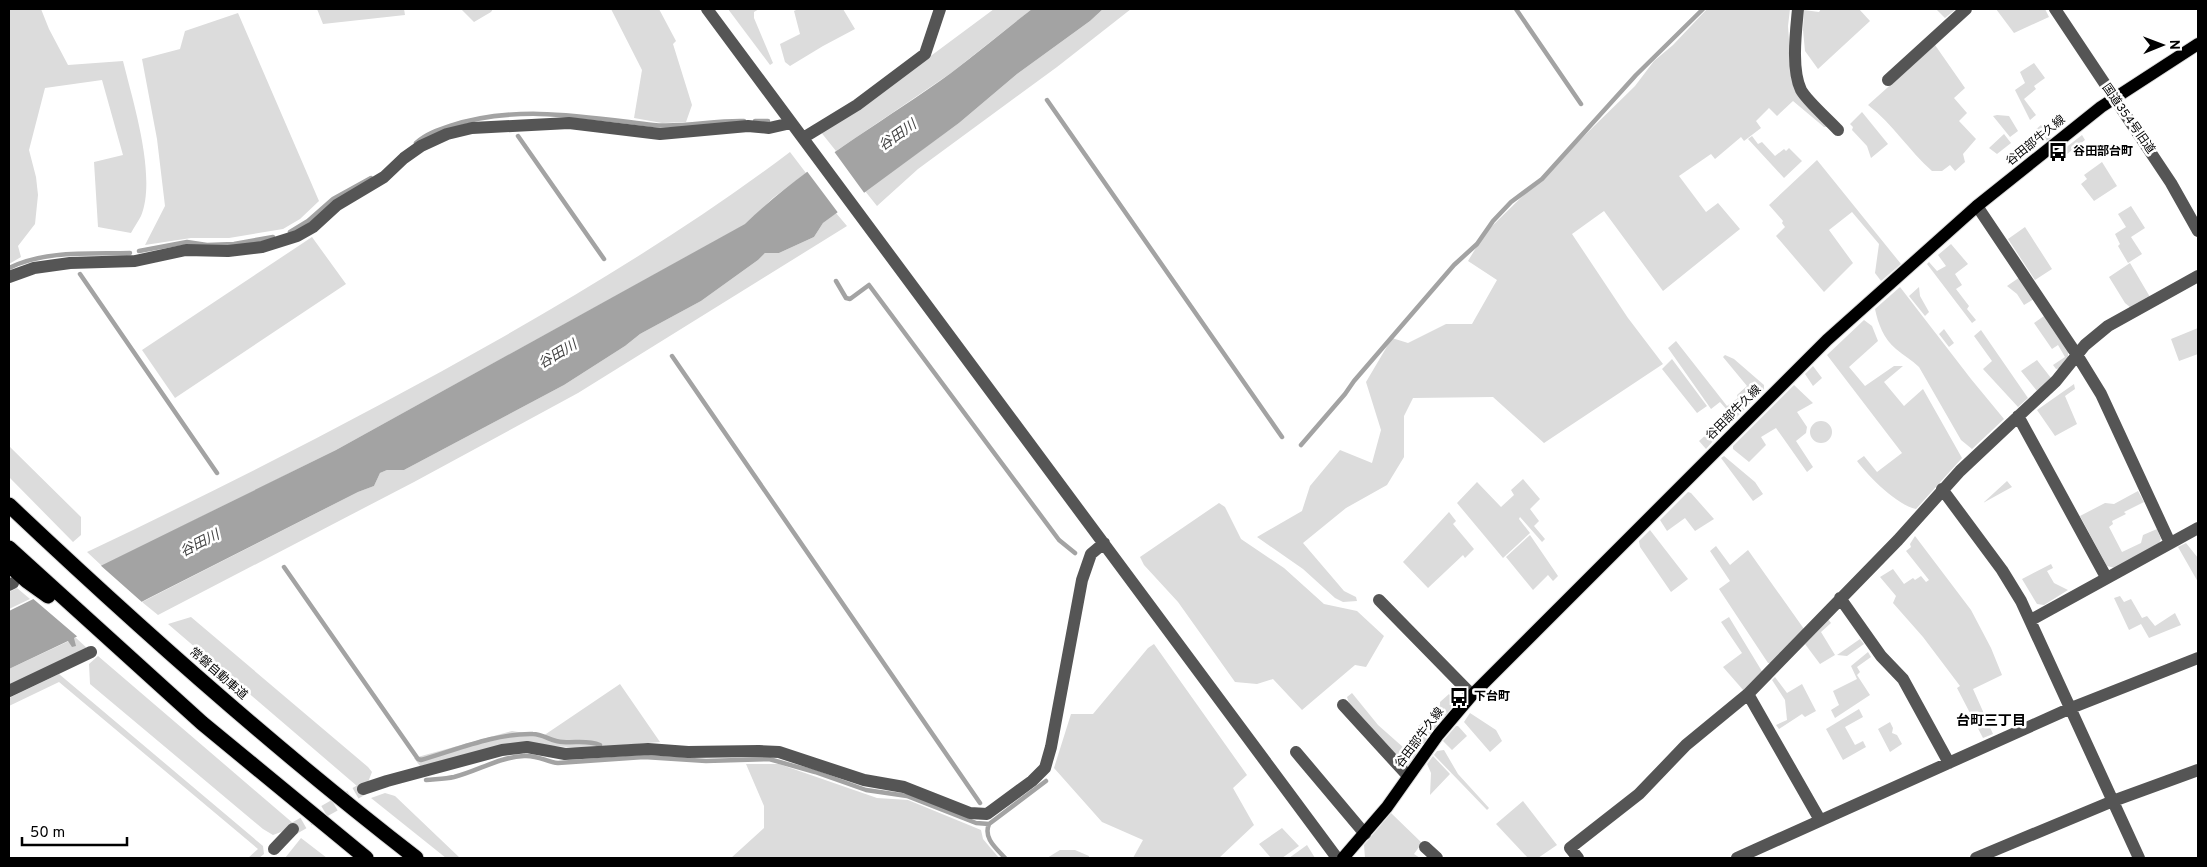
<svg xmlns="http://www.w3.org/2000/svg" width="2207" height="867" font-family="Overpass,'Noto Sans JP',sans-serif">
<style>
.green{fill:#dcdcdc}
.water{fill:#a3a3a3}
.pier{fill:#fff}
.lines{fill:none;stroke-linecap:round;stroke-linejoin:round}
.stream{stroke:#a3a3a3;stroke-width:4.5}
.minor-tunnel{stroke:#d9d9d9;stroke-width:12;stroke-dasharray:12 6;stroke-linecap:butt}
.major-casing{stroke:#dbdbdb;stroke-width:14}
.highway-casing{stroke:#dbdbdb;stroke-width:17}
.minor{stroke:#555;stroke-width:12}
.major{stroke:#000;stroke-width:12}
.highway{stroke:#000;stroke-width:15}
.labels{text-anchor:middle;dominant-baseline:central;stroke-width:5;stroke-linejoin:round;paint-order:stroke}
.street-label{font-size:12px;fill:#000;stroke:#fff}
.poi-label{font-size:12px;font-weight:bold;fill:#000;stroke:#fff;text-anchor:start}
.water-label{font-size:14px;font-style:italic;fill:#444;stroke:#fff}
.neighbourhood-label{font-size:14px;font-weight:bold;fill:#000;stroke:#fff}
</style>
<rect width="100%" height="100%" fill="#fff"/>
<!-- green -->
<path class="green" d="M9 9H41L49 29 68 65 123 61C133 102 157 177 141 216 138 222 134 227 131 233L98 227 94 162 123 155 102 80 45 88 29 150 36 177 38 195 35 224 18 246 21 257 9 264Z
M317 9H404L405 15 323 24Z
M461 9H493L491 12 474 22Z
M611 9H659L676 41 673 44 692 105 686 122 662 123 634 118 642 70Z
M728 9H759L754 12V18L773 63 770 65Z
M798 9H843L855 29 823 46 790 66 785 62 780 44 800 34 794 11Z
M994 9H1032L951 73 836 151 820 131 866 104Z
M1103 9H1131L1057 67 918 169 877 206 865 191 959 123 1017 74 1090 21Z
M1707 9H1790L1788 26 1792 81 1830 127H1824L1793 101 1777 116 1769 108 1756 121 1761 128 1744 141 1741 137 1715 159 1711 154 1679 176 1706 212 1718 203 1740 229 1663 291 1604 211 1572 234 1628 318 1663 364 1544 443 1493 397 1413 398 1404 416V457L1387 485 1346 508 1303 543 1344 591 1356 597 1357 601 1343 602 1335 598 1303 569 1257 537 1302 511 1310 486 1340 450 1372 463 1381 430 1366 382 1392 338 1408 343 1446 324H1472L1497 280 1468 261 1485 233 1635 86 1654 61 1673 45Z
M1821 9H1859L1870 21 1818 69 1805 51 1803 30 1804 10 1819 12Z
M1936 9H1956L1945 18Z
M1996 9H2045L2049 17 2014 33Z
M238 13 319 201 300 219 283 229 229 238H191L145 245 165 206 157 139 142 59 180 49 185 31Z
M1935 45 1965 88 1954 98 1967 113 1959 121 1976 139 1963 154 1965 162 1955 171 1950 165 1942 171H1932C1909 151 1893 124 1868 105Z
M2034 63 2045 78 2034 86 2036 89 2024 99 2036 115 2030 120 2015 90 2025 83 2020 72Z
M1862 112 1888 144 1871 158 1867 146 1852 130 1853 127 1850 124Z
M1997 115 2009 116 2018 131 2010 137 1993 116Z
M2041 125 2051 138 2046 141 2034 131Z
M2004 134 2011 143 1997 154 1989 148Z
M2082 135 2085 140 2067 154 2064 149Z
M1752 136 1758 144 1762 142 1775 156 1784 149 1786 151 1789 148 1802 161 1784 178 1748 139Z
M790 152 806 173 773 198 746 224 336 450 102 566 87 552C228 485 367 414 503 337 602 280 699 221 790 152Z
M1817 160 1901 264 1881 281 1875 273 1879 244 1852 212 1829 230 1853 263 1824 292 1776 236 1785 227 1782 223 1783 221 1769 205Z
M2102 162 2117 186 2094 201 2081 184 2087 179 2084 175Z
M2131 206 2145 228 2131 237 2142 254 2128 263 2118 246 2120 244 2115 234 2126 227 2118 214Z
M836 213 847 226 578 393 414 482 158 615 142 602 358 492 374 486 380 473 387 470H404L564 385 625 346 640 334 701 301 758 260 765 253H779L814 237 823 223Z
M2025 227 2052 269 2035 280 2008 239Z
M312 237 346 284 175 398 142 350Z
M1951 244 1968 264 1955 274 1962 285 1956 289 1969 306 1967 309 1976 320 1972 323 1927 264 1929 262 1937 271 1946 266 1938 255Z
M2130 263 2150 297 2131 308 2125 303 2109 277Z
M2020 277 2034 299 2024 305 2017 294 2007 286Z
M1900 287 1971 379 2004 419 1972 449 1961 440 1919 367C1912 360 1904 356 1896 349 1884 339 1878 324 1875 309Z
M1919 287 1920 296 1929 312 1925 316 1909 296Z
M2044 316 2068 350V360L2061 368 2056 369 2053 365 2065 357 2058 345 2052 349 2034 323Z
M1864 320 1872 326 1878 341 1849 367 1865 386 1894 366H1903L1884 382 1904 406 1923 389 1962 458 1916 509C1897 505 1869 477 1857 461L1864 456 1877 472 1902 453 1827 355Z
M2198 328V354L2179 361 2171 339Z
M1944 329 1954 343 1949 347 1939 334Z
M1981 330 2028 398 2018 407 1983 369 1992 361 1974 336Z
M1676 341 1727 406 1738 398 1737 395 1747 386 1723 357 1725 355 1734 359 1764 385V389L1735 419 1720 402 1711 409 1668 348Z
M1672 359 1707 406 1697 413 1662 369Z
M2037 360 2051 378 2037 391 2021 371Z
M1813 366 1822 378 1813 386 1805 374Z
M2074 384 2075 389 2065 396 2077 424 2055 436 2037 410Z
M1794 385 1813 403 1797 412 1807 427 1806 433 1796 441 1813 467 1807 472 1776 428 1761 437 1766 445 1749 462 1733 449V446Z
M1810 432a11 11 0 1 1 22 0a11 11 0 1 1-22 0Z
M1717 425 1722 431 1706 449 1699 441Z
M9 446 81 517V535L73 542 9 477Z
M1724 456 1755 482 1763 494 1753 501 1721 458Z
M1523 479 1540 499 1530 509 1539 521 1534 526 1545 539 1542 542 1520 517 1519 519 1530 533 1503 558 1457 503 1477 482 1501 507 1514 495 1511 490Z
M2007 481 2012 487 1983 503Z
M2138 491 2144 502 2124 512 2126 514 2112 521 2113 524 2109 527 2122 552 2141 543 2143 535 2157 529 2161 539 2159 543 2115 568 2107 566 2080 516 2105 503 2114 504Z
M1688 492 1691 493 1714 519 1695 531 1685 518 1667 531 1660 520Z
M1219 503 1225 507 1241 539 1284 568 1324 604 1357 611 1384 636 1366 667 1355 665 1302 710 1273 679 1257 684 1235 682 1178 602 1144 565 1140 557Z
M1449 512 1456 521 1453 524 1474 549 1465 558 1463 555 1428 588 1403 562Z
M1650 530 1688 579 1671 592 1640 547 1639 541Z
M1530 535 1558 576 1553 581 1548 575 1533 590 1506 557Z
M1915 536 1971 610 1991 648 2002 675 1973 689 1993 734 1983 738 1957 688 1960 686 1923 637 1893 603 1896 596 1880 577 1893 569 1904 584 1913 578 1915 580 1921 576 1926 582 1929 580 1906 551 1911 547 1910 544Z
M2186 543 2198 558V582L2178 547Z
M1716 546 1730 565 1748 550 1804 629 1771 663H1768L1719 589 1730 581 1710 551Z
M2051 564 2053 568 2047 571 2054 583 2068 590 2044 605 2037 604 2022 579Z
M17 588 30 599 9 609V592Z
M2120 596 2124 602 2131 599 2142 618 2147 616 2155 626 2175 613 2181 625 2149 638 2141 624 2129 630 2114 598Z
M191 617 368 767 372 772 368 782 357 786 168 624Z
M1729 617 1763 673 1744 691 1723 667 1742 653 1721 622Z
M1828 619 1831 623 1821 632 1835 655 1820 664 1805 644Z
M75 637 88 649 9 686V669L69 641 75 646 73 639Z
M1860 639 1864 644 1847 656 1837 655Z
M1154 644 1247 775 1233 788 1254 825 1219 858H1133L1143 840 1102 822 1054 768 1071 714H1093L1148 648Z
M1868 652 1871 657 1857 667 1860 672 1857 675 1870 695 1835 718 1831 710 1839 705 1833 691 1857 679 1851 666Z
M98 656 294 824 281 832 273 835 263 829 90 684 89 664Z
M59 674 263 846 264 854 259 858H248L258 849 59 682 9 706V698Z
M1775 677 1787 693 1802 684 1816 711 1805 717 1802 714 1779 729 1776 725 1787 720 1785 700 1772 680Z
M620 684 660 742 585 748 519 744 420 766 414 758 512 731 543 736Z
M1352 693 1378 725 1404 748 1421 730 1417 727 1433 715 1440 705V702L1449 694 1456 702 1429 737 1408 767 1351 709 1347 697Z
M1859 709 1863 717 1845 727 1855 745 1863 741 1866 747 1843 760 1826 729Z
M1470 713 1496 730 1502 741 1490 752 1464 722Z
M1890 722 1893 728 1892 733 1897 735 1902 744 1890 752 1878 729Z
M1456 726H1458L1467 736 1452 750 1443 741Z
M1444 750 1458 774 1489 808 1487 810 1434 755 1437 751Z
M1433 756 1450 774 1430 795 1431 773 1427 764Z
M746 764H779L877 798 908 800 981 830 983 839 999 858H731L764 828V806Z
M385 793 395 796 460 858H446L371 798Z
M1523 801 1557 845 1538 858H1528L1496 824Z
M1391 813 1422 843 1414 854 1420 858H1365L1364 845Z
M1282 828 1299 846 1282 858H1271L1259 844Z
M301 838 327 858H285Z
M1307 845 1315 858H1289Z
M1060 850H1075L1089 856V858H1047Z"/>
<!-- water -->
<path class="water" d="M1032 9H1103L1090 21 1017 74 959 123 823 223 814 237 779 253H765L758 260 701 301 640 334 625 346 564 385 404 470H387L380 473 374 486 358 492 147 599 74 638 76 646 72 647 68 641 9 669V611L336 450 745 224C807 164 882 123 951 73 979 52 1005 30 1032 9Z"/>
<!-- pier -->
<path class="pier" d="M833 150 865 194 839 214 806 170Z
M99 564 143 603 79 638 31 597Z"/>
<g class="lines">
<!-- stream -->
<path class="stream" d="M1516 9 1581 104
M1047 100 1282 437
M755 121H768
M518 136 604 259
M416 143C426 134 438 130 450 126 516 104 586 117 653 125 683 128 714 120 744 121
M290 232 308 221 333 199 371 178
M139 251 187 242 207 245 234 244 273 237
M9 268C46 250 89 254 130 253
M80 274 217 473
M836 281 846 298 850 299 869 285 1059 540 1075 553
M672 356 980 803
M1301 445 1345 394 1354 381 1454 265 1477 244 1493 221 1511 202 1542 179 1636 75 1703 9
M284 567 418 759 421 760C456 750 496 733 533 734 543 734 552 742 563 742 576 743 588 740 600 745
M426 780C435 779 445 779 454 777 478 771 499 757 524 756 539 755 546 762 558 763L644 757 706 761 769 759 815 772 866 790 907 796 976 823 989 824
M1005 858C996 848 983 838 989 824L1046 781"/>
<!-- minor-tunnel -->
<path class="minor-tunnel" d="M293 829 363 789"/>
<!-- major casing -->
<g class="major-casing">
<path id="major" d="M1343 858 1387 807 1438 735 1472 695 1827 340 1977 206 2101 107 2198 44"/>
</g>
<!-- highway casing -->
<g class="highway-casing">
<path id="highway" d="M9 505C139 628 274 748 416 858
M9 548 202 723 366 858
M9 565 27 581 48 596"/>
</g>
<!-- minor -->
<path class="minor" d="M707 9 1337 858
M1798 9C1796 31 1791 69 1801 90 1807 101 1829 120 1838 130
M2055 9 2171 183 2198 231
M1888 80 1966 9
M803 138 857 105 925 54 940 9
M1977 206 2077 355 2101 394 2170 543
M9 277 34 268 70 263 135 261 186 250 228 251 262 247 297 236 313 227 337 205 384 177 404 158 421 146 447 134 472 128 569 123 660 134 748 126 769 128 791 123
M2018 416 2106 577
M1942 489 2002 570 2021 601 2139 858
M9 585 13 583
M1840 598 1881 656 1903 679 1949 763
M1379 600 1472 695
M2031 620 2198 528
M9 691 91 652
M1748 694 1820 820
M1343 705 1408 776
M1296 752 1365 834
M363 789 387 781 502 750 527 747 565 754 648 749 688 752 759 751 779 752 864 780 904 787 970 813 987 814 1032 781 1045 768 1051 747 1082 580 1091 554 1104 543
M1425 847 1437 858
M274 849 293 829
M1578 858 1570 848 1639 794 1686 745 1748 694 1898 540 1960 471 2056 381 2085 345 2108 326 2198 276
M1737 858 2071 708 2198 658
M1976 858 2113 801 2198 770"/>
<!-- major -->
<use href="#major" class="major"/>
<!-- highway -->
<use href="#highway" class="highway"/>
</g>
<!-- icons -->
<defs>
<g id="bus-bare" transform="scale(1.5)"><path d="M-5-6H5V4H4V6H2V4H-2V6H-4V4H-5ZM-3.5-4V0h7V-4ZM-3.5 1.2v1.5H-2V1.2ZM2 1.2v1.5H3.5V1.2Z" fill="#000" stroke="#fff" stroke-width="2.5" paint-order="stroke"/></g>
</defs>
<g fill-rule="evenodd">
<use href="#bus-bare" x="2058" y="152"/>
<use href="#bus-bare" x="1459" y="697"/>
</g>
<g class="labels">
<!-- street labels -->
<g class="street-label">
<text transform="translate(2128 119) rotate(55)">国道354号旧道</text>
<text transform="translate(2036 141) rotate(-39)">谷田部牛久線</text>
<text transform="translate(1734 413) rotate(-45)">谷田部牛久線</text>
<text transform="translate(218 674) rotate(41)">常磐自動車道</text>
<text transform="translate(1420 738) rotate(-53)">谷田部牛久線</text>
</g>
<!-- poi labels -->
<g class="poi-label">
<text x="2073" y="152">谷田部台町</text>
<text x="1474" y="697">下台町</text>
</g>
<!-- water labels -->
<g class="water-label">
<text transform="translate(898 136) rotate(-35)">谷田川</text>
<text transform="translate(558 355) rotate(-31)">谷田川</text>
<text transform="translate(200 544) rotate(-27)">谷田川</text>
</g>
<!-- neighbourhood labels -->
<g class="neighbourhood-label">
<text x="1991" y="721">台町三丁目</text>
</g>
</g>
<!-- border -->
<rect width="2207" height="867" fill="none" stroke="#000000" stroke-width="20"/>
<!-- north arrow -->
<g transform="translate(2162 45) rotate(89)" stroke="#ffffff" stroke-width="4" paint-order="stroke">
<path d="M0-4L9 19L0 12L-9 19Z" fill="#000000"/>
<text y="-8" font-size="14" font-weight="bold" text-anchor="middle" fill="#000000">N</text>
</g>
<!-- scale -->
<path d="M22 837v8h105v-8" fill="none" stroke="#000000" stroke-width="2.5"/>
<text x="30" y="837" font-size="15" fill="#000000" stroke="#ffffff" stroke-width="4" paint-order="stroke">50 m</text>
</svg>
